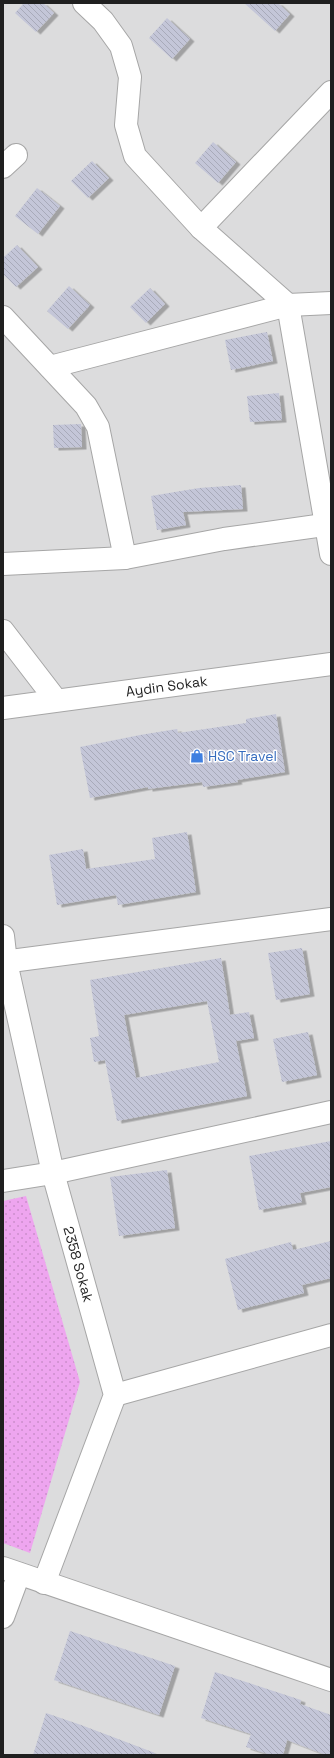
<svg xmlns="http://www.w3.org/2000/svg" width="334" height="1758" font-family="'Space Grotesk',sans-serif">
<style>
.residential{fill:#dcdcdd}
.grass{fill:url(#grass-dots)}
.building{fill:url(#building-back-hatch);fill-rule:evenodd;filter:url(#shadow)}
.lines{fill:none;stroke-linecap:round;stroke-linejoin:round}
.minor-casing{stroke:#a6a6a6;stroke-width:24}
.minor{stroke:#fff;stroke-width:22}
.labels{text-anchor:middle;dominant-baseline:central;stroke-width:3;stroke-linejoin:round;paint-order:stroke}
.street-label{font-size:14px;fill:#1f1f1f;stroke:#fff}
.shop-label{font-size:14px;fill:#366cbe;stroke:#fff;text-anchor:start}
</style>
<defs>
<pattern id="grass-dots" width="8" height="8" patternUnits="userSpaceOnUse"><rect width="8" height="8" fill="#eea5ef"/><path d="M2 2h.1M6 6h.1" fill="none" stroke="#cc8ecc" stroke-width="1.8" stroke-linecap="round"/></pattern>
<pattern id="building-back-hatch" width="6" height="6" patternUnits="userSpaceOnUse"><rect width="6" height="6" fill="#c4c6d8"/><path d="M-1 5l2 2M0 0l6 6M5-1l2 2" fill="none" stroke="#a8aab9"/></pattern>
<filter id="shadow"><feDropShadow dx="4.5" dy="2.5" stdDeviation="0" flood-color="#0004"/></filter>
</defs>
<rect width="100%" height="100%" fill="#e6e4f1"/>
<!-- residential -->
<path class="residential" d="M3 3H331V1755H3Z"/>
<!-- grass -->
<path class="grass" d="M26 1196 80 1382 30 1553 3 1543V1201Z"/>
<!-- building -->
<path class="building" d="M24 3H43L54 13 36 32 15 13Z
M244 3H278L290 14 275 31Z
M167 18 190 39 172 59 149 38Z
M213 142 236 162 218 183 195 163Z
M92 161 109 178 88 198 71 181Z
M37 188 60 206 38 234 15 216Z
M17 245 38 267 16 287 3 274V258Z
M69 286 90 305 68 329 47 311Z
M150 288 165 304 146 323 130 307Z
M267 332 273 361 231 370 225 340Z
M279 393 282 420 250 422 247 396Z
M81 424 82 447 54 448 53 425Z
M241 485 243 509 183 512 186 525 157 530 151 496 199 488Z
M276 714 285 772 237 780 238 782 203 787 202 782 148 789V787L90 798 80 747 140 735 177 729 178 733 246 723V719Z
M187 832 196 892 118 905 116 895 57 905 49 855 83 849 86 869 155 859 152 838Z
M302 948 310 994 276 1000 268 953Z
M221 958 230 1015 249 1012 254 1038 236 1041 247 1096 117 1121 105 1060 94 1062 90 1038 99 1036 90 980ZM207 1001 219 1062 136 1078 124 1015Z
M308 1032 317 1075 282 1082 273 1039Z
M331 1141V1187L300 1193 302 1202 259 1210 249 1156Z
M167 1170 175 1228 119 1236 110 1177Z
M331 1241V1278L302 1285 304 1293 238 1310 225 1259 291 1242 293 1250Z
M70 1631 175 1666 159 1715 54 1680Z
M215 1672 301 1700 300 1704 331 1715V1755H326L287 1740 283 1755H271L246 1747 251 1734 201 1718Z
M46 1713 81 1725 155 1753V1755H33Z"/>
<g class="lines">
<!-- minor casing -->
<g class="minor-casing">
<g id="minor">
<path d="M84 3 103 21 121 46 130 77 126 125 135 156 201 228 288 305 331 554"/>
<path d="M3 167 16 155"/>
<path d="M201 228 331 92"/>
<path d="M3 317 86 406 98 427 125 558"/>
<path d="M50 367 288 305 331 303"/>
<path d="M3 564 125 558 224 539 331 524"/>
<path d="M3 631 56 700"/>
<path id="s1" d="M3 708 331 664"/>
<path id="s2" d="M3 936 6 962 53 1173 115 1395 44 1583"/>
<path d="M3 962 331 919"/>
<path d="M3 1181 53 1173 331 1112"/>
<path d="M115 1395 331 1335"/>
<path d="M3 1568 331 1680"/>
<path d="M3 1617 19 1574"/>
</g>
</g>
<!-- minor -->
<use href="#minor" class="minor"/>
</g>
<!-- icons -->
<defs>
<g id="shop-bare" transform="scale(1.08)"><path d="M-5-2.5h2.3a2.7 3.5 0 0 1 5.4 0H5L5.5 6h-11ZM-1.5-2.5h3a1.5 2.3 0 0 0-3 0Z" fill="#3f7fe0" stroke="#fff" stroke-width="2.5" paint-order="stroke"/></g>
</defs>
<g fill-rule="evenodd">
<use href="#shop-bare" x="197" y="756"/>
</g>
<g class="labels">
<!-- street labels -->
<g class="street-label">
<text stroke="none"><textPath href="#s1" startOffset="165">Aydin Sokak</textPath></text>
<text stroke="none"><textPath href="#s2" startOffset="337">2358 Sokak</textPath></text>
</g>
<!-- shop labels -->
<g class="shop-label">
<text x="208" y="756">HSC Travel</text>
</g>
</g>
<!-- border -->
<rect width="334" height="1758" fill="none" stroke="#1f1f1f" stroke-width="8"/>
</svg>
